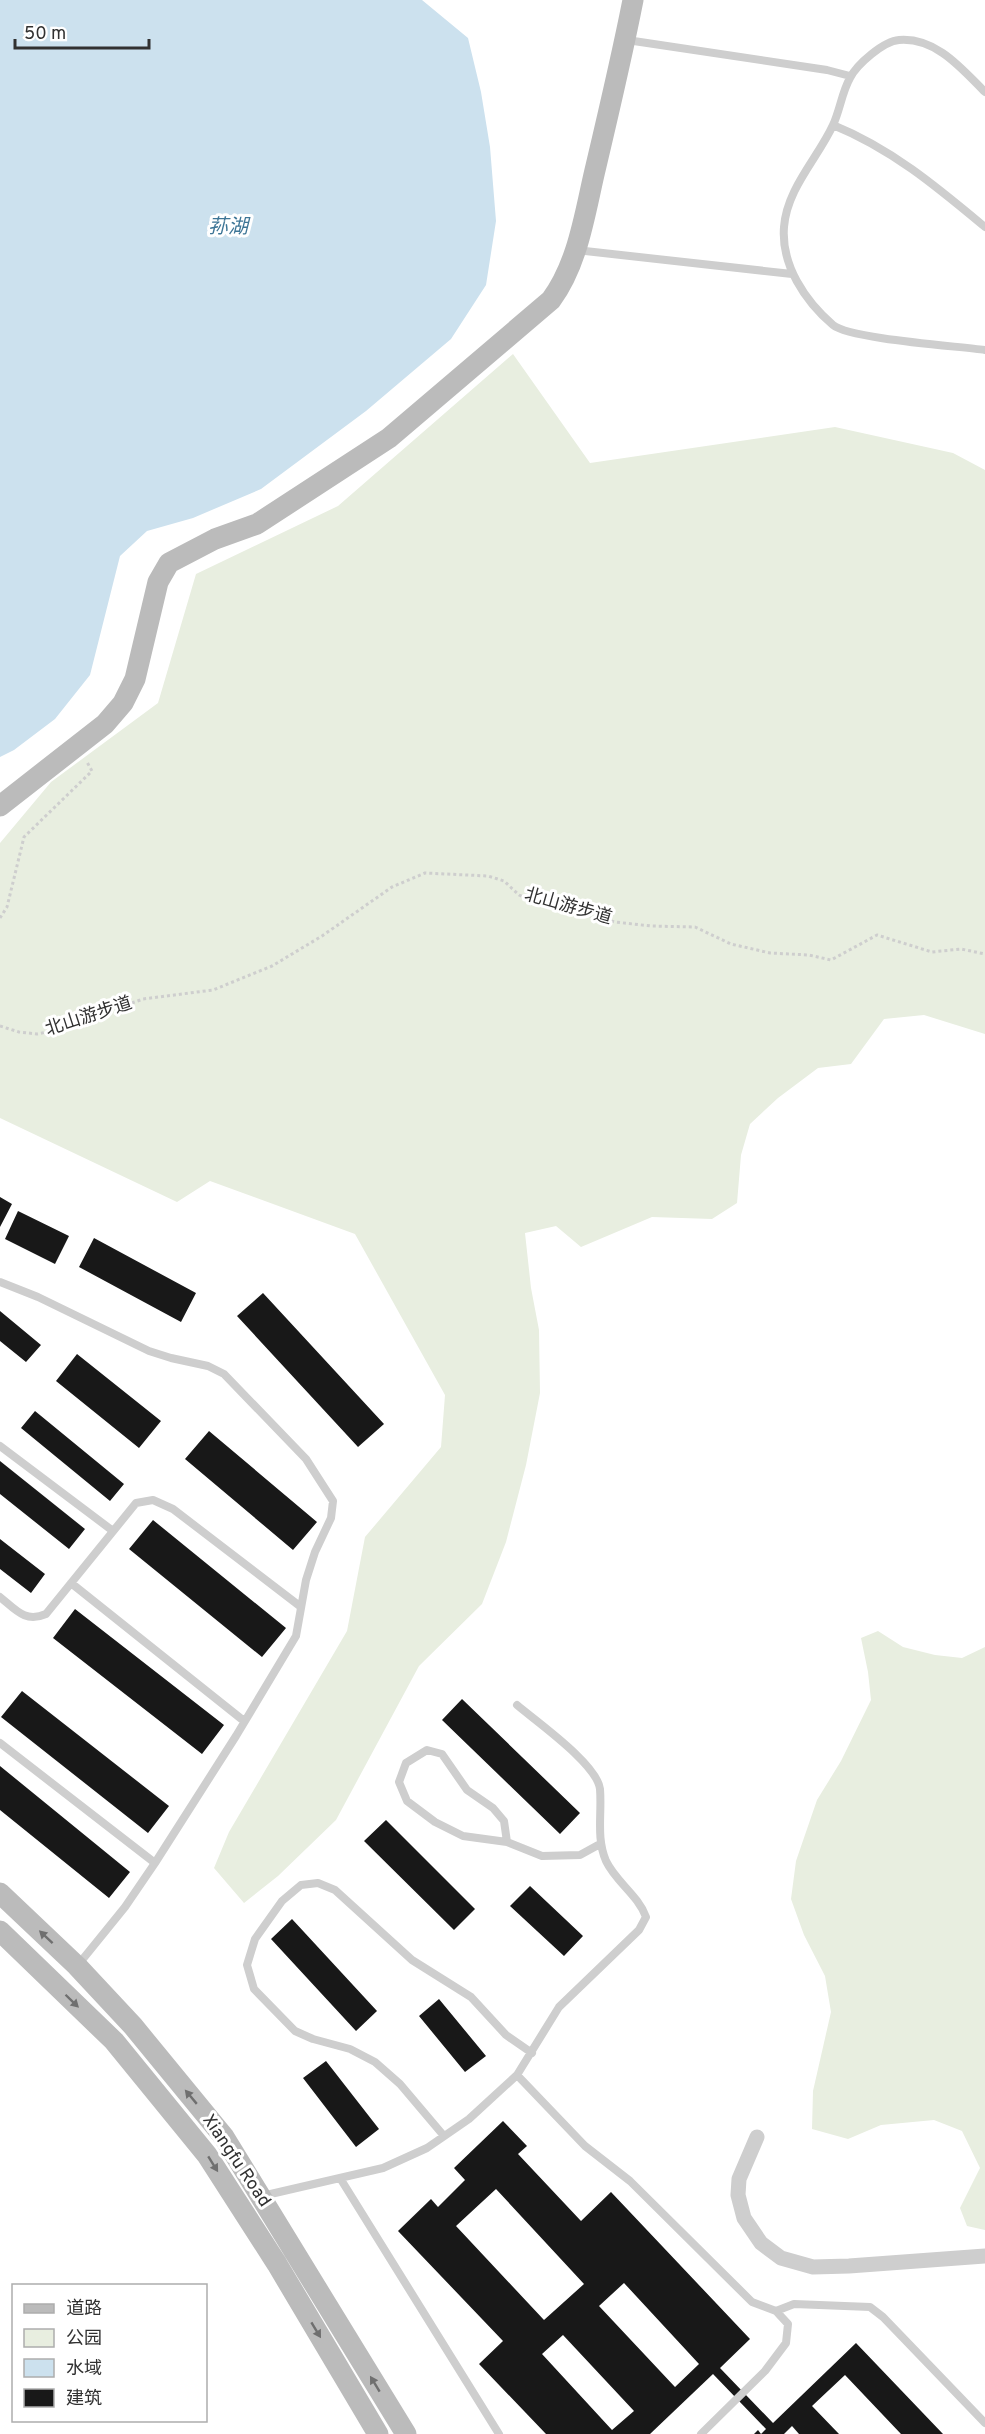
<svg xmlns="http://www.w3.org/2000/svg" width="985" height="2434" font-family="Overpass,'Noto Sans SC',sans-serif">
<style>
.green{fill:#e8eee0}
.water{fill:#cce1ee}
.building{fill:#181818;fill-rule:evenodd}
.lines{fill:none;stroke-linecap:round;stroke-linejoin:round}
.path{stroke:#cecece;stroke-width:3;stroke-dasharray:3 3;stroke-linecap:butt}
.service{stroke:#cecece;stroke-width:8}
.minor{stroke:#cecece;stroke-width:15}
.secondary{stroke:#bbb;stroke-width:21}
.oneway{fill:#6f6f6f}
.labels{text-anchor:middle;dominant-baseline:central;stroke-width:6;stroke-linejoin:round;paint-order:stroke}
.street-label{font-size:18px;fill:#313131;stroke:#fff}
.water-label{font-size:20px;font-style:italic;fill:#3d7596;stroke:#fff}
</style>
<rect width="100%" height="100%" fill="#fff"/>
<!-- green -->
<path class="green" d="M513 354 590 463 835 427 953 453 985 470V1034L924 1015 884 1019 851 1064 818 1068 778 1098 750 1124 741 1155 737 1203 712 1219 652 1217 581 1247 556 1226 525 1233 531 1288 539 1330 540 1393 526 1465 506 1542 482 1604 419 1666 336 1820 278 1876 244 1903 214 1868 229 1832 347 1631 365 1537 441 1447 445 1395 355 1234 210 1181 177 1202 0 1118V843L51 782 158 703 196 574 338 506Z
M878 1631 903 1647 935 1655 962 1658 985 1647V2230L967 2226 960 2208 980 2168 962 2131 934 2120 881 2125 848 2139 812 2129 813 2091 831 2012 825 1976 804 1935 791 1899 796 1861 817 1800 841 1761 871 1700 868 1672 861 1638Z"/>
<!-- water -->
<path class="water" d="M0 0H422L468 38 481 92 490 147 496 221 486 285 451 339 366 411 261 489 193 518 147 531 120 556 90 675 55 719 14 750 0 757Z"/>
<!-- building -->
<path class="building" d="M0 1197 12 1204 0 1227Z
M18 1211 69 1236 55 1264 5 1239Z
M94 1238 196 1293 181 1322 79 1267Z
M263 1293 384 1424 358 1447 237 1316Z
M0 1311 41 1345 26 1362 0 1341Z
M77 1354 161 1421 139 1448 56 1381Z
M35 1411 124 1484 110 1501 21 1428Z
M209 1431 317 1522 293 1550 185 1459Z
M0 1461 85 1529 69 1549 0 1494Z
M153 1520 286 1628 262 1657 129 1549Z
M0 1539 45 1574 31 1593 0 1569Z
M75 1609 224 1725 202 1754 53 1638Z
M22 1691 169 1806 148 1833 1 1717Z
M462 1699 580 1813 560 1834 442 1720Z
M0 1766 130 1872 109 1898 0 1810Z
M386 1820 475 1909 454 1930 364 1841Z
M530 1886 583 1936 564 1956 510 1906Z
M292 1919 377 2011 356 2031 271 1939Z
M439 1999 486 2056 465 2072 419 2016Z
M326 2061 379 2129 356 2147 303 2078Z
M503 2121 527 2146 518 2154 581 2221 611 2192 750 2339 720 2368 773 2423 856 2343 943 2434H901L845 2375 812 2406 839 2434H799L792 2426 784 2434H754L758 2430 761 2434 766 2429 713 2374 650 2434H546L479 2364 503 2341 398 2231 431 2199 438 2207 465 2180 454 2168ZM496 2189 584 2284 544 2320 456 2226ZM624 2283 699 2364 675 2387 599 2306ZM563 2335 634 2411 612 2430 542 2354Z"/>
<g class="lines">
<!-- path -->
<path class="path" d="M0 918 7 907 24 837 92 771 87 762
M0 1026 19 1032 37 1034 57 1030 143 999 213 990 272 966 322 936 392 887 425 873 488 876 504 881 519 895 535 902 615 922 651 926 695 927 731 944 770 953 809 955 831 960 877 935 932 952 961 949 985 954"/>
<!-- service -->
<path class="service" d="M627 40 827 70 850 76
M985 92C962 69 936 37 899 40 884 41 857 64 850 78 842 92 840 110 833 125 818 158 787 188 784 227 781 265 805 301 833 325 850 339 957 346 985 350
M833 125C892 149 937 187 985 227
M576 250 792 274
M0 1282 38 1297 149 1351 171 1358 208 1366 224 1374 306 1459 333 1501 331 1518 315 1552 306 1580 296 1636 236 1736 155 1863 125 1907 78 1965
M0 1446 113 1531
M71 1583 244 1721
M0 1597C16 1610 25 1623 46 1614L136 1503 153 1500 173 1509 301 1607
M0 1743 155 1863
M507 1842 504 1821 493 1808 467 1790 442 1754 427 1750 406 1763 399 1782 407 1801 435 1822 463 1836 507 1842 542 1856 580 1855 600 1844
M517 2075 585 2146 630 2181 752 2302 776 2311 788 2324 786 2343 765 2371 701 2434
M444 2136 400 2084 375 2062 350 2049 313 2039 295 2031 254 1989 247 1965 255 1939 282 1901 301 1885 318 1883 335 1890 412 1960 471 1997 506 2035 532 2053
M340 2178 499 2434
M262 2196 383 2168 427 2148 469 2119 517 2075 559 2007 639 1930 646 1917C638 1895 616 1882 606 1861 596 1838 602 1814 600 1789 597 1764 537 1722 517 1705
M776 2311 794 2304 870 2307 883 2317 985 2423"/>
<!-- minor -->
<path class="minor" d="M757 2137 739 2179 738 2195 744 2218 761 2243 781 2258 813 2267 849 2266 985 2256"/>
<!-- secondary -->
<path class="secondary" d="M0 806 105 724 123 703 135 679 158 582 169 563 215 539 257 524 389 438 551 300C579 262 585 211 596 166 609 111 622 56 633 0
M0 1893 77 1966 133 2026 224 2137 406 2434
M0 1931 114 2041 207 2155 277 2264 378 2434"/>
</g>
<!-- one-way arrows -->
<defs><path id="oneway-solid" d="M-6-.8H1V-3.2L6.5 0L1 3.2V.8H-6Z" transform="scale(1.5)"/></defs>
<g class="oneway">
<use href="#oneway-solid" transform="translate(46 1937) rotate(-137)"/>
<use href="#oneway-solid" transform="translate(72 2001) rotate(44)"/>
<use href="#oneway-solid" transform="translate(191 2097) rotate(-130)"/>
<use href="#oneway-solid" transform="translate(213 2164) rotate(58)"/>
<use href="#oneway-solid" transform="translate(316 2330) rotate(59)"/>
<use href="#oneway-solid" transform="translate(375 2384) rotate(-121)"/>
</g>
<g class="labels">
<!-- street labels -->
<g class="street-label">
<text transform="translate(568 907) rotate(16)">北山游步道</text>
<text transform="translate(89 1017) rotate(-18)">北山游步道</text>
<text transform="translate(236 2161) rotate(56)">Xiangfu Road</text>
</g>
<!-- water labels -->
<g class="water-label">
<text x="228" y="228">荪湖</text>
</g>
</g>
<!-- legend -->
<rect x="12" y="2284" width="195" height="138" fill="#ffffff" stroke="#adadad" stroke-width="1.5"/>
<rect x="24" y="2304" width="30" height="9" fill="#bbbbbb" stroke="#adadad" stroke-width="1.5"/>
<text x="66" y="2314" font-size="18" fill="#313131">道路</text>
<rect x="24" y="2329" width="30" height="18" fill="#e8eee0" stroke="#adadad" stroke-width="1.5"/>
<text x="66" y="2344" font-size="18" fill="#313131">公园</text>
<rect x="24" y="2359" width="30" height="18" fill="#cce1ee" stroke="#adadad" stroke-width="1.5"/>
<text x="66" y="2374" font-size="18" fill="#313131">水域</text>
<rect x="24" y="2389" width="30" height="18" fill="#181818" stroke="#adadad" stroke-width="1.5"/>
<text x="66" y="2404" font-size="18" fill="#313131">建筑</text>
<!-- scale -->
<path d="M15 39v9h134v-9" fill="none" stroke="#313131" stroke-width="3"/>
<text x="24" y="39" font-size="18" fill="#313131" stroke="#ffffff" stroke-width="4.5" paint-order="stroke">50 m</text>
</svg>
